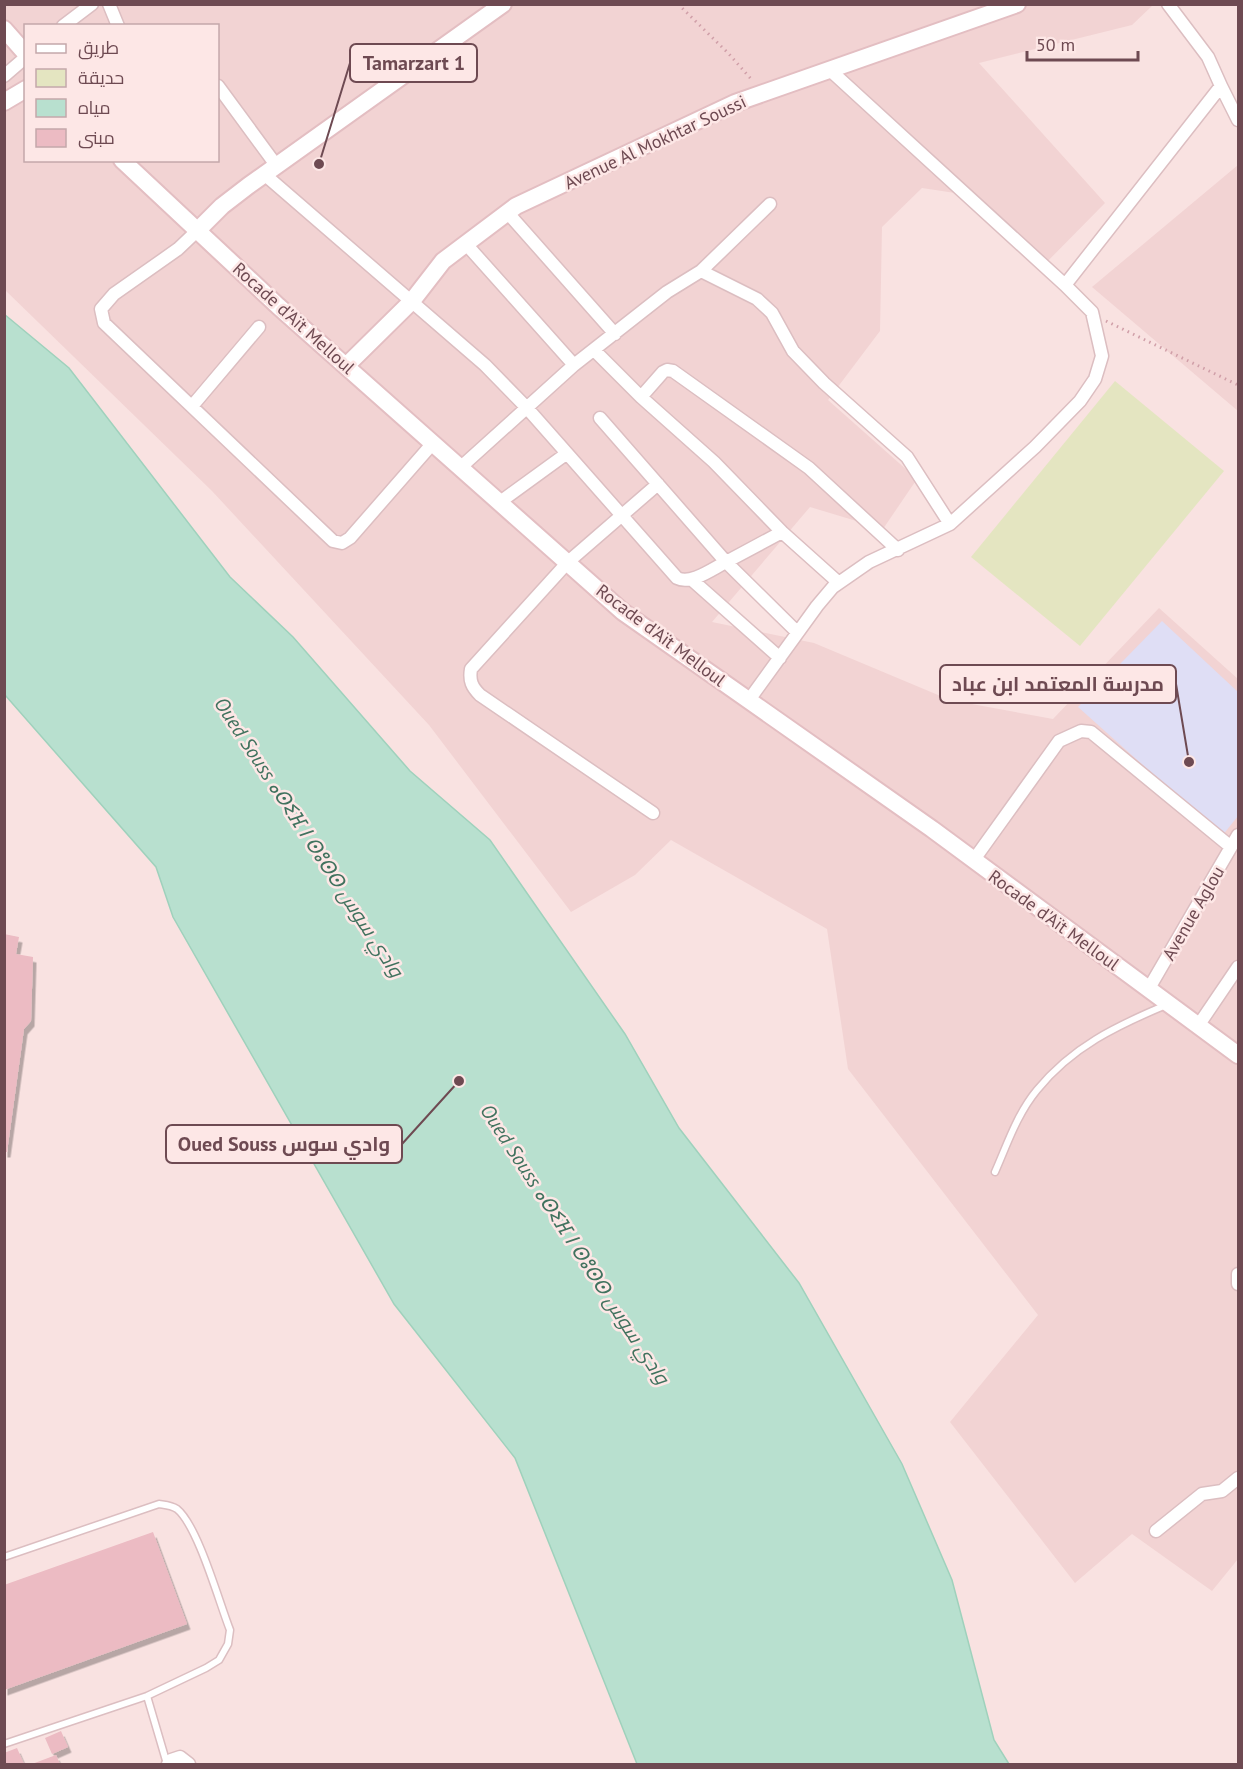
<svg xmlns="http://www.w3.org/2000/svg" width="1243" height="1769" font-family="'PT Sans',Cairo,'Noto Sans Tifinagh',sans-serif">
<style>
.residential{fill:#f2d3d3;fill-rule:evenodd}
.education{fill:#dfdef5}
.green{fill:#e4e5c1}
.water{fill:#b8e0cf;stroke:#9fd1bc;stroke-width:1.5}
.building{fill:#ecbbc3;filter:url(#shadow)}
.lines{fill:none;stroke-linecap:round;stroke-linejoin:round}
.lane-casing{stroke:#dcbec1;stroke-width:9}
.street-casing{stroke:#dcbec1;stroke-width:15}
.secondary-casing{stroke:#e3bec2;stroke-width:20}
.path{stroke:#d09fa8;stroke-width:3;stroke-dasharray:1.5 4.5;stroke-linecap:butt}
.lane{stroke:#fff;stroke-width:6}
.street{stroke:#fff;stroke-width:12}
.secondary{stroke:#fff;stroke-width:16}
.labels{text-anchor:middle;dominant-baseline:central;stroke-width:5;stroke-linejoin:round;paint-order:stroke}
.street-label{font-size:18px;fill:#6e4a52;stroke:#fde7e6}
.water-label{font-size:20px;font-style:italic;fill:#40725e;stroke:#fde7e6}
.leader{fill:none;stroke:#6e4a52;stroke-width:2}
.callout-dot{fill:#6e4a52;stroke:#fde7e6;stroke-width:2}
.callout{fill:#fde7e6;stroke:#6e4a52;stroke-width:2}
.callout-label{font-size:20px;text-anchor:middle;font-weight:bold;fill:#6e4a52}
</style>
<defs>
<filter id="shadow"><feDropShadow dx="3.5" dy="5.5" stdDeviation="0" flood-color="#0004"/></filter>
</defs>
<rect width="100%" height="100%" fill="#f9e2e1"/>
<!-- residential -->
<path class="residential" d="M4 5H1153L1132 25 979 63 1105 203 1040 269 955 193 922 188 882 227 880 331 828 400 917 479 883 529 810 507 712 622 814 643 950 700 1053 719 1159 608 1238 679V1559L1212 1591 1132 1534 1075 1583 950 1422 1038 1315 848 1069 827 929 671 840 635 875 571 912 429 725 212 491 5 290ZM26 26H218V160H26Z
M1238 165V411L1092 287Z"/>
<!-- education -->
<path class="education" d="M1162 621 1238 692V816L1222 836 1078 707Z"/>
<!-- green -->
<path class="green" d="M1115 381 1224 471 1080 646 971 557Z"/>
<!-- water -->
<path class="water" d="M4 314 69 368 230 577 293 637 410 771 490 840 625 1034 679 1128 799 1283 902 1464 952 1580 994 1740 1009 1764H637L515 1458 394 1304 173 917 156 867 5 695Z"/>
<!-- building -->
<path class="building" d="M4 934 19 937 16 954 33 957 31 1021 24 1029 7 1152H4Z
M153 1532 187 1624 4 1690V1585Z
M61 1731 68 1747 52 1754 45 1738Z
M17 1748 24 1764H4V1753Z
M56 1755 60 1764H32Z"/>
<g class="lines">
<!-- lane casing -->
<g class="lane-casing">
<path id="lane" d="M995 1172C1007 1145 1017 1114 1037 1090 1072 1047 1116 1026 1166 1005
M4 1557 159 1504C166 1505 171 1505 177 1509 198 1526 219 1602 230 1630L228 1644 219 1660 206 1668 147 1696 4 1744
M147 1696 167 1764"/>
</g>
<!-- street casing -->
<g class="street-casing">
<path id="street" d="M109 4 118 26
M63 26 92 4
M831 71 1065 285
M4 76 26 57
M218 86 276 165
M1221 86 1238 120
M264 174 485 365 527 408 677 578C691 585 712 569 726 562L797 632
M507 212 615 334
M198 230 178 249 114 294 101 309 104 323 333 541 342 543 350 538 433 443
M466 244 574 365
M701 271 757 299 772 313 793 351 824 383 907 457 950 524
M594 350 641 397 714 462 782 532 839 583
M641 397 663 372 667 370 673 371 809 468 898 550
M193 405 259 327
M600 418 726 562 782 532
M461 467 574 365 667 292 701 271 770 204
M500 502 566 454
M691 579 780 658
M749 700 817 606 833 587 869 562 950 524 1035 447 1080 401 1095 379 1102 356 1092 312 1065 285 1221 86 1208 57 1168 4
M653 813 480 695C472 687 469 681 471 669L568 562 658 484
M973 861 1059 741 1081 731 1091 732 1231 847
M1148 990 1238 835
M1198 1026 1238 967
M1238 1274V1284
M1156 1531 1202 1494 1222 1491 1238 1478
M168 1764 171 1760 180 1757 189 1764"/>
</g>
<!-- secondary casing -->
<g class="secondary-casing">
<path id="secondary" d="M4 29 26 54
M4 102 26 89
M122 160 278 306 623 612 932 829 1238 1055
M198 230 222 206 248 186 503 4
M346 366 412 301 443 261 516 206 735 103 1017 4"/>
</g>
<!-- path -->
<path class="path" d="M678 4 728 53 752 80
M1106 321 1238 385"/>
<!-- lane -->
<use href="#lane" class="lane"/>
<!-- street -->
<use href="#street" class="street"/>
<!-- secondary -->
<use href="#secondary" class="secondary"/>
</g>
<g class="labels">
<!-- street labels -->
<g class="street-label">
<text transform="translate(655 142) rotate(-25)">Avenue Al Mokhtar Soussi</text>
<text transform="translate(294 318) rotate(42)">Rocade d'Aït Melloul</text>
<text transform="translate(661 635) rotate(37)">Rocade d'Aït Melloul</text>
<text transform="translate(1193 913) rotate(-60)">Avenue Aglou</text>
<text transform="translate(1054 920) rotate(36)">Rocade d'Aït Melloul</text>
</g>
<!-- water labels -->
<g class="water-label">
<text transform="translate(309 837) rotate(57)">Oued Souss ⴰⵙⵉⴼ ⵏ ⵙⵓⵙⵙ وادي سوس</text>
<text transform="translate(575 1244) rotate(57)">Oued Souss ⴰⵙⵉⴼ ⵏ ⵙⵓⵙⵙ وادي سوس</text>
</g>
</g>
<!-- callouts -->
<path class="leader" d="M319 164L350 63M1189 762L1176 684M459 1081L402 1144"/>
<g class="callout-dot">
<circle cx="319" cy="164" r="6"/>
<circle cx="1189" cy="762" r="6"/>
<circle cx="459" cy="1081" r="6"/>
</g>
<g class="callout">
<rect x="350" y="44" width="127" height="38" rx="6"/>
<rect x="940" y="665" width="236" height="38" rx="6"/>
<rect x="166" y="1125" width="236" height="38" rx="6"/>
</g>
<g class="callout-label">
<text x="414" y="70">Tamarzart 1</text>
<text x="1058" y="691">مدرسة المعتمد ابن عباد</text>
<text x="284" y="1151">Oued Souss وادي سوس</text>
</g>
<!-- border -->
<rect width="1243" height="1769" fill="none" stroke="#6e4a52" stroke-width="12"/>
<!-- legend -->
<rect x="24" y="24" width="195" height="138" fill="#fde7e6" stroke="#c4a8ab" stroke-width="1.5"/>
<rect x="36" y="44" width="30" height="9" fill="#ffffff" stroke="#c4a8ab" stroke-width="1.5"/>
<text x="78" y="54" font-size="18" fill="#6e4a52">طريق</text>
<rect x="36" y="69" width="30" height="18" fill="#e4e5c1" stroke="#c4a8ab" stroke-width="1.5"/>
<text x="78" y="84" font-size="18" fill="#6e4a52">حديقة</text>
<rect x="36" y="99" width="30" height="18" fill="#b8e0cf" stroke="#c4a8ab" stroke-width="1.5"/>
<text x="78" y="114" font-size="18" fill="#6e4a52">مياه</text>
<rect x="36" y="129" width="30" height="18" fill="#ecbbc3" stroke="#c4a8ab" stroke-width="1.5"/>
<text x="78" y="144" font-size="18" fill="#6e4a52">مبنى</text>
<!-- scale -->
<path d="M1027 51v9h111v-9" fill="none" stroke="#6e4a52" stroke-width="3"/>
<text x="1036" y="51" font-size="18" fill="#6e4a52" stroke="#fde7e6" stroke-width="4.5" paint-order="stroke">50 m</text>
</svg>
